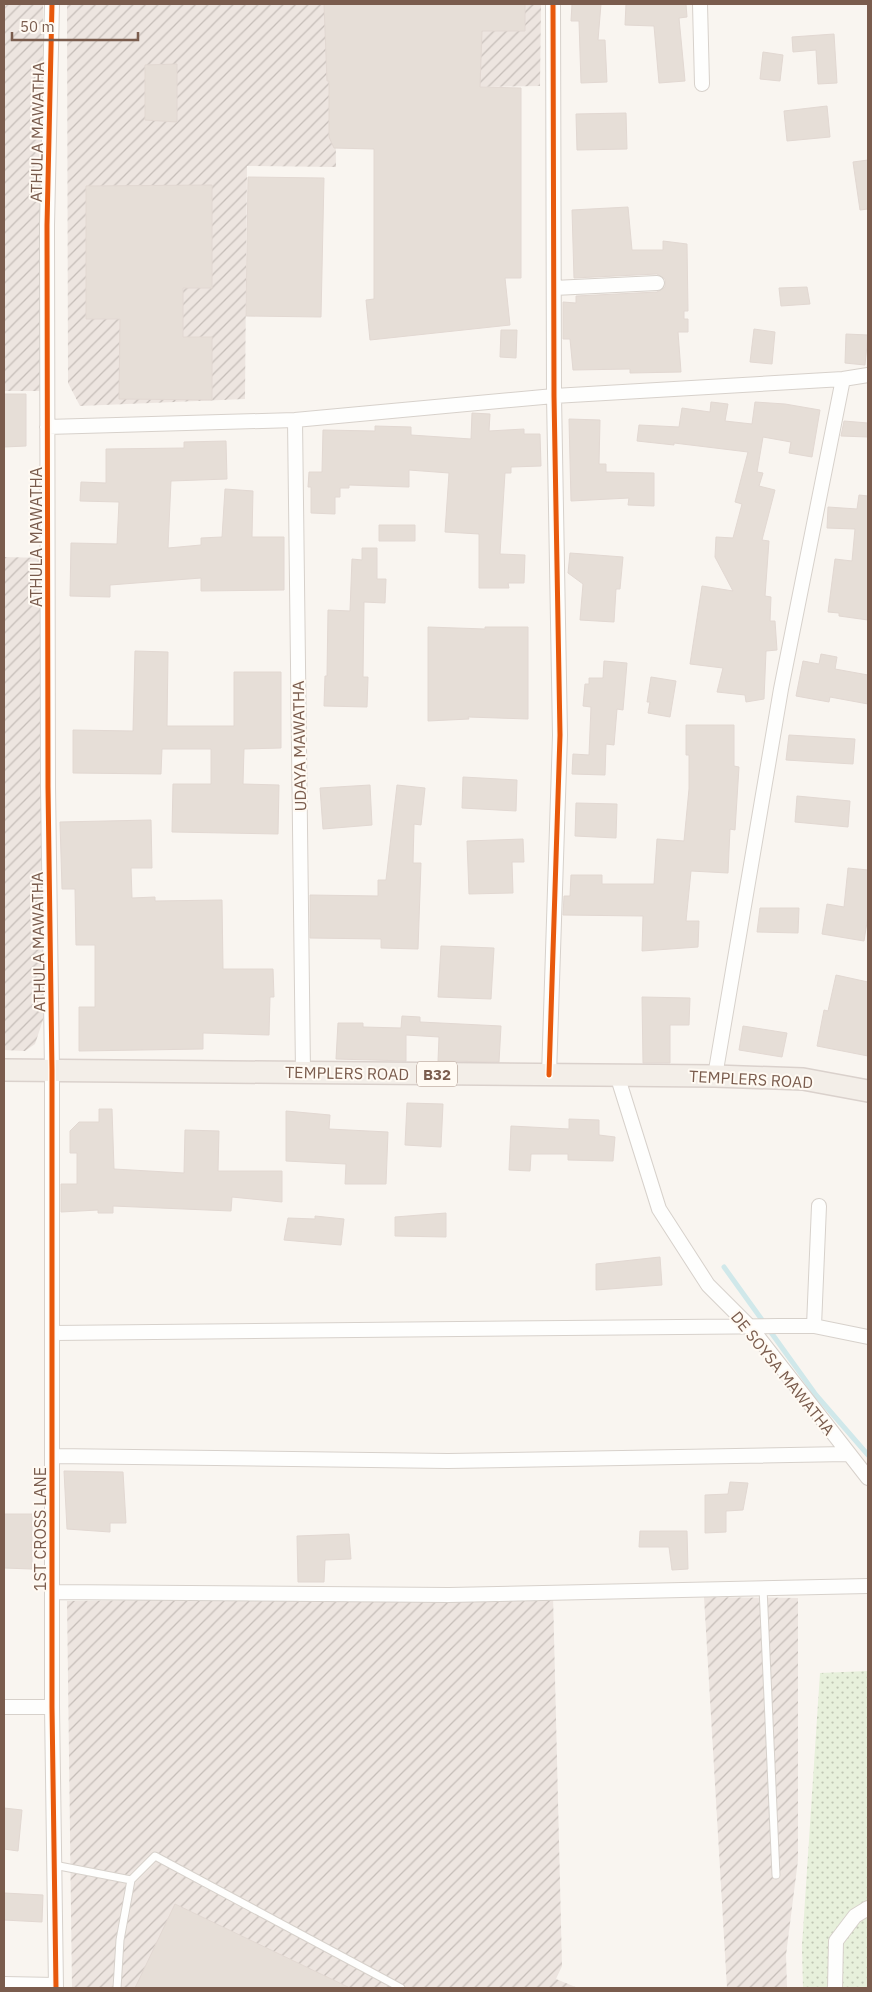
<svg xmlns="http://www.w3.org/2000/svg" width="872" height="1992" font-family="'IBM Plex Sans',sans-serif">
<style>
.industrial{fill:url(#industrial-furrows)}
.grass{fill:url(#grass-dots)}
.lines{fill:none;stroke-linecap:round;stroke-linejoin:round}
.stream{stroke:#d0e8ea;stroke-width:5}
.building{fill:#e6ded7;stroke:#e2d8d2}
.lane-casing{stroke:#d7d1cb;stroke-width:9}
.street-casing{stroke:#d7d1cb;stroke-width:16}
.primary-casing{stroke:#dad1cc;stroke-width:24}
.lane{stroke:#fefefd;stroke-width:7}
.street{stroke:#fefefd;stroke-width:14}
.primary{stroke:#f3eee8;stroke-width:21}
.cycleway-casing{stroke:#fffaf3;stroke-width:8}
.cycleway{stroke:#e8590c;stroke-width:5}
.labels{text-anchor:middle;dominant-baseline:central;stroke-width:4;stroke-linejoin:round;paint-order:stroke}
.shield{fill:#fffaf3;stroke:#a28b7f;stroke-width:1}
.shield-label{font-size:15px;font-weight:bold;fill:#7a5c4d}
.street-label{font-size:16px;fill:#7a5c4d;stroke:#fffaf3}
</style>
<defs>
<pattern id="industrial-furrows" width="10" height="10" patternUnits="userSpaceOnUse" patternTransform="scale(1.25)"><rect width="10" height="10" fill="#ede5e0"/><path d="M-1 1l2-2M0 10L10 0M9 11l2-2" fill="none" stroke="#c5bdb8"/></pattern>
<pattern id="grass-dots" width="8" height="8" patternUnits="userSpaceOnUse" patternTransform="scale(1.25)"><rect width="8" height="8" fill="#e7f0db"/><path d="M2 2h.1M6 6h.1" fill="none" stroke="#c0c6b4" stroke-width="1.8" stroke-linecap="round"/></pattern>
</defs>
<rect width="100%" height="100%" fill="#f9f5f0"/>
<!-- industrial -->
<path class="industrial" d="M4 4H43L42 391H4Z
M67 4H541L540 86 335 89 336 167 247 166 245 399 80 406 68 383Z
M4 557 45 558 46 1011 35 1044 25 1051 4 1050Z
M553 1595 562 1966 556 1979 578 1988H72L67 1601Z
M704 1597 798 1598V1860L786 1955 787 1988H727Z"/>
<!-- grass -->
<path class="grass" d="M868 1671V1988H803L802 1946 820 1673Z"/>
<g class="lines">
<!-- stream -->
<path class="stream" d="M724 1267 816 1395 868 1455"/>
</g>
<!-- building -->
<path class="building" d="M324 4H525V31H482L480 87 521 88V278H505L510 325 370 340 366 300 374 299V149L334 148 329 137V81H327Z
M572 4H601L598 40H605L607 82 581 83 579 21H571Z
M626 4H686L687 17 679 18 685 81 659 83 654 26 625 25Z
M834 34 837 83 818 84 816 50 793 52 792 37Z
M763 52 783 55 780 81 760 79Z
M177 64V122L145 120V65Z
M827 106 830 137 787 141 784 111Z
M626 113 627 149 577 150 576 114Z
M868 160V209L860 210 853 162Z
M248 177 324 178 321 317 246 316Z
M212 185V288H183V337H212V400L119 399 120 319H86V186Z
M628 207 632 250H663V241L687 244 688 311H684V319H688V332H678L681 372 630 373V369L573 370 570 339H563V302L576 303V296L657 292 665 287V279L657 274 574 278 572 210Z
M807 287 810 304 781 306 779 288Z
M754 329 775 332 772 364 750 362Z
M501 330H517L516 358 500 357Z
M846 334 868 335 865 365 845 363Z
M4 394H26V446L4 447Z
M711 402 728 404 725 421 752 424 755 402 785 404 820 410 812 457 789 453 791 442 763 437 757 472 763 473 759 486 775 490 762 540 769 541 765 596 771 597 770 621H775L777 650 766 651 764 699 746 702 745 695 717 692 723 668 690 664 702 586 733 591 715 557 716 537 733 538 742 504 735 502 748 452 674 443V445L637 441 639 425 679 427 682 408 710 412Z
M472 413 490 414 489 431 524 429V434H540L541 466 511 467V473H505L500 554 525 555 524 583H508L509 588H479V534L445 532 449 473 409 470V487L349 485V488H340V497H335V514L311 513V487H308L309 472H322L323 430 375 431V426L411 427V435L471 439Z
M569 419 600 420 599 464H606V472L654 473V506L628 505 629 498 571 501Z
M844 421 868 423V437L841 436Z
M226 441 227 479 171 481 168 548 201 545V538L222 537 225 489 253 491 252 537H284V590L201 591V578L110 585V597L70 596 71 543 117 544 119 502 80 501 81 482 106 483V449L184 448V442Z
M859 495 868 496V620L839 616V613L828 612 835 559 852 561 855 529 827 528 828 507 857 509Z
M379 525H415V541H379Z
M362 548H377V579H386L385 603 364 602 363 677H368L367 707 324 706 325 676H327L328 610 350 611 352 559 362 560Z
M570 553 623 557 620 589H616L614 622 580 620 583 584 568 573Z
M428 627 485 629V627H528V719L468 717 469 719 428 721Z
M135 651 168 652 167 726H234V672H281V748L244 749 243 784 279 785 278 834 172 832 173 784H211V749H162L161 774 73 773V730L133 731Z
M821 654 837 657 835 669 868 675V704L830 697 829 702 796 696 803 661 819 664Z
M604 661 627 663 623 710 617 709 614 745 606 744 605 775 572 774 573 754 589 755 591 707 583 706 585 684H589V678H603Z
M651 677 676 681 670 717 648 713 650 702H647Z
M686 725H734V766L739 767 735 830 730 829 728 873 691 871 686 921H699L698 947 642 951 643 916 563 915 564 896H570L571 875H602V884H654L657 839 684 841 689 789V755H686Z
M789 735 855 739 853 764 786 760Z
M463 777 517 780 516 811 462 808Z
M370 785 372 825 323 829 320 788Z
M397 785 425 788 421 825 414 824 413 863H421L418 949 381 948V939L310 938V895L378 896V880H386Z
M797 796 850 801 848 827 795 822Z
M576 803 617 804 616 838 575 836Z
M151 820 152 868H131L132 898 155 897V901L222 900 223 969H273L274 997H270L269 1035 203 1033V1049L79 1051V1007H95V945H76L75 889H62L60 822Z
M523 839 524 862H512L513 893 469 894 467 841Z
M848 868 868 870V916L864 941 822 934 827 904 844 907Z
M760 908H799L798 933 757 932Z
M441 946 494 948 491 999 438 997Z
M836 975 868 982V1056L817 1046 824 1010 828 1011Z
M642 997 690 998 689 1025H670V1063H643Z
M402 1016 420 1017V1022L501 1026 499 1062 438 1061 439 1037 406 1035V1061L336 1059 338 1023H363V1027L401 1028Z
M743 1026 787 1033 782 1057 739 1050Z
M407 1103 443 1104 441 1147 405 1145Z
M99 1109H112L114 1169 184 1173 185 1130 219 1131 218 1171H282V1202L232 1197 231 1211 113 1206V1213H98V1210L61 1212V1184H77V1153H70V1131L79 1122H99Z
M286 1111 330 1115 329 1129 388 1132 386 1184H345L346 1164 286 1161Z
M569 1119 599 1120V1135L615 1137 613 1161 568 1160V1154H531L530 1171 509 1170 511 1126 569 1129Z
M446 1213V1237L395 1236V1217Z
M315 1216 344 1219 341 1245 284 1240 288 1218 315 1219Z
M660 1257 662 1285 596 1290V1264Z
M64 1471 123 1472 126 1523H110V1532L67 1529Z
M730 1482 748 1483 743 1510 726 1511V1532L705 1533V1495L728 1494Z
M4 1514H32V1569L4 1568Z
M640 1531H687L688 1569 672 1570 669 1547H639Z
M349 1534 351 1559 325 1560 324 1582H298L297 1536Z
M4 1808 22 1810 18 1851 4 1849Z
M4 1893 43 1895 42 1922 4 1920Z
M175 1904 350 1988H135Z"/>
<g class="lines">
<!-- lane casing -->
<g class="lane-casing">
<path id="lane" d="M763 1588 776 1875
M54 1865 131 1880
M117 1988 120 1940 131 1880 155 1856 401 1988"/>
</g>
<!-- street casing -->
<g class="street-casing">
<path id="street" d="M52 4 47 225 48 787 52 1070V1707L56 1988
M700 4 702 84
M554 288 657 283
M295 420 303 1072
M47 427 295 420 554 396 843 379 868 375
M549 1075 560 735 554 396 553 4
M617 1075 659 1209 708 1285 751 1328 868 1478
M715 1076 781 689 843 379
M814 1326 819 1206
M53 1333 779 1326H814L868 1337
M53 1456 448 1461 847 1454
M53 1592 449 1595 868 1586
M4 1707H52
M4 1984 56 1985
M835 1988 836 1941 855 1916 868 1908"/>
</g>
<!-- primary casing -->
<g class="primary-casing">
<path id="primary" d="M4 1070 715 1076 803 1079 868 1091"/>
</g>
<!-- lane -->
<use href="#lane" class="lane"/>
<!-- street -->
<use href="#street" class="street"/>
<!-- primary -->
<use href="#primary" class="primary"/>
<!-- cycleway casing -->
<g class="cycleway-casing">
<path id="cycleway" d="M52 4 47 225 48 787 52 1070V1707L56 1988
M549 1075 560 735 554 396 553 4"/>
</g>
<!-- cycleway -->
<use href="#cycleway" class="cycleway"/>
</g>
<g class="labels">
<!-- shield labels -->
<rect class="shield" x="417" y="1061.5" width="40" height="25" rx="4"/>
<g class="shield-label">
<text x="437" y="1074">B32</text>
</g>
<!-- street labels -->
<g class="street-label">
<text transform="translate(37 132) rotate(-89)">ATHULA MAWATHA</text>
<text transform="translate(36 537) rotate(-90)">ATHULA MAWATHA</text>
<text transform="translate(299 746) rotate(-91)">UDAYA MAWATHA</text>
<text transform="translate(38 942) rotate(-91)">ATHULA MAWATHA</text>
<text transform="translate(347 1073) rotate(1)">TEMPLERS ROAD</text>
<text transform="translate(751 1079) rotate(3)">TEMPLERS ROAD</text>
<text transform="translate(783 1373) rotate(51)">DE SOYSA MAWATHA</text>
<text transform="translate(40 1529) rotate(-90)">1ST CROSS LANE</text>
</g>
</g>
<!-- border -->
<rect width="872" height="1992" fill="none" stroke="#7a5c4d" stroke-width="10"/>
<!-- scale -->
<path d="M12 32v8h126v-8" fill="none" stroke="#7a5c4d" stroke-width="2.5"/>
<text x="20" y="32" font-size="15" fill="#7a5c4d" stroke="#fffaf3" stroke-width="4" paint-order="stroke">50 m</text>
</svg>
